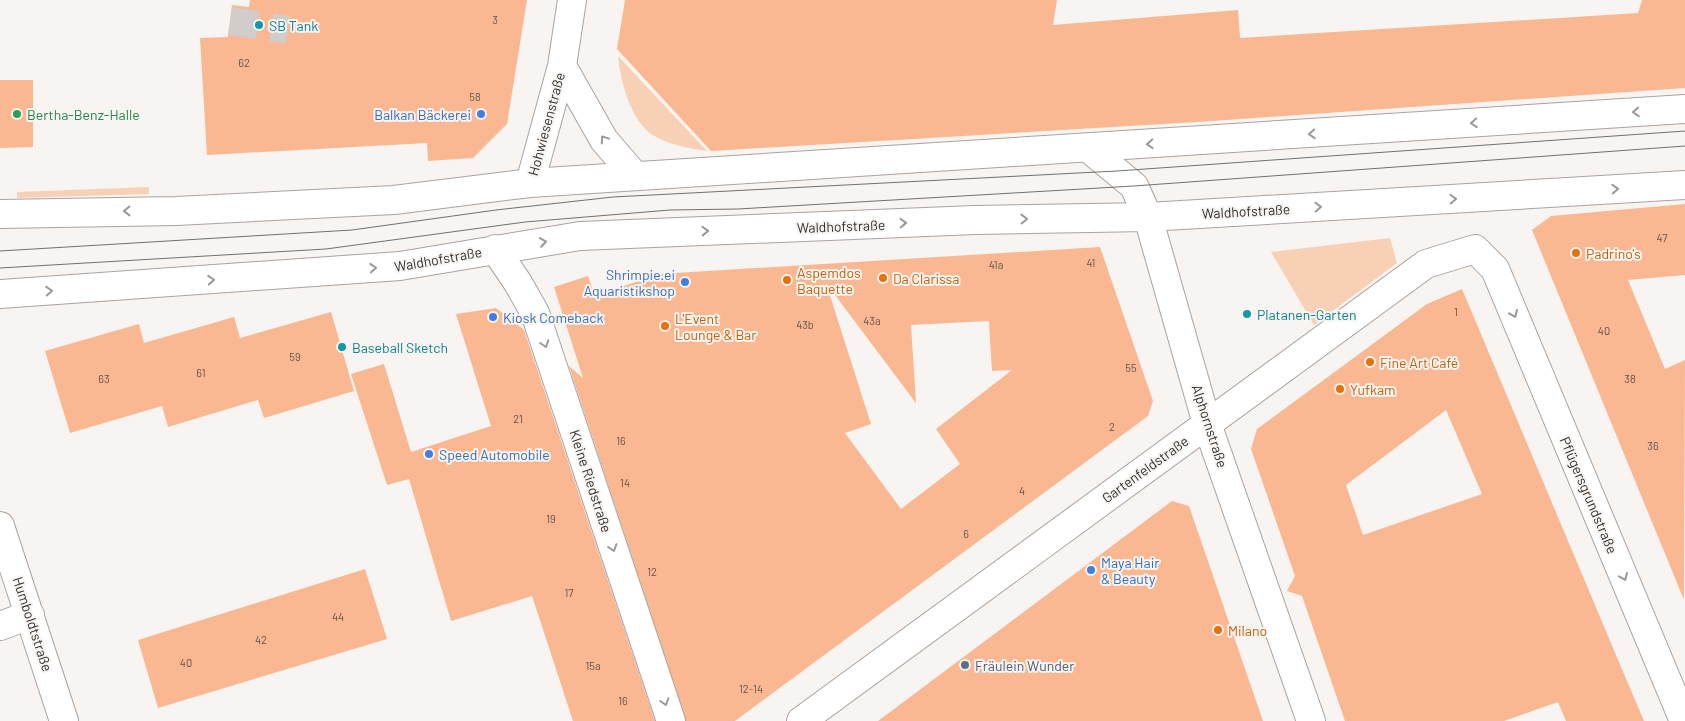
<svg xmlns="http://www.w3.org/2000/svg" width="1685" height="721" font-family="Barlow,sans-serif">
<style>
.green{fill:#f8d0b5}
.building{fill:#f9b892;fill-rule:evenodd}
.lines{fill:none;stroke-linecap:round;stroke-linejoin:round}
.minor-tunnel{stroke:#d1cdcb;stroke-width:28;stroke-dasharray:28 14;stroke-linecap:butt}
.minor-casing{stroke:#a8a3a1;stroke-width:30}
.minor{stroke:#fff;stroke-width:28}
.tram{stroke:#72706f;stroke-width:1}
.oneway{stroke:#999898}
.culture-dot{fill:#0f9aa8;stroke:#f8f4f1;stroke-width:2}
.leisure-dot{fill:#2e9e5b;stroke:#f8f4f1;stroke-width:2}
.shop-dot{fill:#3f7fe0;stroke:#f8f4f1;stroke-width:2}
.food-dot{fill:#e8710a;stroke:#f8f4f1;stroke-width:2}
.service-dot{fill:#5c6f8a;stroke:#f8f4f1;stroke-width:2}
.labels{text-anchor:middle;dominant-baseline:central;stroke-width:4;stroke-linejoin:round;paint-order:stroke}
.number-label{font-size:11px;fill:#645449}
.culture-label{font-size:14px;fill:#0d838f;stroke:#f8f4f1;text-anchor:start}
.leisure-label{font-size:14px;fill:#27864d;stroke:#f8f4f1;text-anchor:start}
.shop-label{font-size:14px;fill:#366cbe;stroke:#f8f4f1;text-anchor:start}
.street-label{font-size:14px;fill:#333231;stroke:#f8f4f1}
.food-label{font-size:14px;fill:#c56008;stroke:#f8f4f1;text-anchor:start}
.service-label{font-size:14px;fill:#4e5e75;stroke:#f8f4f1;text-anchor:start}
</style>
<rect width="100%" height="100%" fill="#f8f4f1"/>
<!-- green -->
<path class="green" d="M618 56 707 151C688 148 668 145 651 134 630 119 620 79 618 56Z
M149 187V194L17 198V192Z
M1390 238 1397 263 1314 325 1271 252Z"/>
<!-- building -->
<path class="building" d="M250 0H527L507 124 473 158 428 161 427 143 207 155 200 38 228 37 232 5 249 7Z
M625 0H1057L1053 25 1238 10 1240 38 1638 13 1642 0H1685V88L1197 122 711 151 617 49Z
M0 80H33V147L0 148Z
M1685 204V275L1628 280 1665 369 1685 360 1684 600 1532 230 1551 216Z
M1100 247 1153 401 1148 416 735 721H686L569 366 583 378 554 287 588 276 595 296 659 274ZM826 283 916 403 911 325 989 321 992 371 1012 370 936 429 960 464 901 509 845 433 871 424Z
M1462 289 1624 674 1644 721H1566L1558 702 1504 721H1345L1302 596 1287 591 1295 576 1251 449 1257 429 1427 304ZM1446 410 1482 494 1363 535 1346 485Z
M496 308 524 330 655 721H573L532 596 451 621 409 479 387 485 351 374 384 364 411 452 491 426 456 314Z
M331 312 354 391 264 418 258 400 168 427 162 406 70 433 45 351 139 324 144 343 234 317 240 338Z
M1172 501 1189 506 1263 721H878Z
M365 569 387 639 158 708 138 640Z"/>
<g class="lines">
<!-- minor-tunnel -->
<path class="minor-tunnel" d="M230 21 288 30"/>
<!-- minor casing -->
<g class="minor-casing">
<path id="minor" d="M562 66 604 140 635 176
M1088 148 1134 186 1148 217 1207 424 1311 721
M530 183 562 66 572 0
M0 214 176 211 394 200 530 183 1685 109
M495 249 518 283 535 313 671 721
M0 294 400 266 580 236 975 220 1148 217 1685 185
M0 526 64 721
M0 626 30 615
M801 721 1426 264 1475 249 1495 269 1684 721"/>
</g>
<!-- minor -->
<use href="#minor" class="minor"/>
<!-- tram -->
<path class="tram" d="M0 251 352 230 496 210 613 197 1117 171 1685 131
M0 268 326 249 525 222 670 210 738 209 1134 186 1685 146"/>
</g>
<!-- one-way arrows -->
<defs><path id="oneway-chevron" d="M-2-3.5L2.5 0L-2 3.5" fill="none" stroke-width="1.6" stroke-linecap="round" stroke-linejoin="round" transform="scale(1.25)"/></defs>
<g class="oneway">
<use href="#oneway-chevron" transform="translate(1636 112) rotate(176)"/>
<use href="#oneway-chevron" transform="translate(1474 123) rotate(176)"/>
<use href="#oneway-chevron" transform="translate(1312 134) rotate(176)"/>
<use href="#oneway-chevron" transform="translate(604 139) rotate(-124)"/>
<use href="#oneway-chevron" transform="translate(1150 144) rotate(177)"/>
<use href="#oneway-chevron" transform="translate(1615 189) rotate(-3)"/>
<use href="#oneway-chevron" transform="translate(1453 199) rotate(-3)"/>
<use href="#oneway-chevron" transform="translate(1318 207) rotate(-3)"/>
<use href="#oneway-chevron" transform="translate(127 211) rotate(179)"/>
<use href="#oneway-chevron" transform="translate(1024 219) rotate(-1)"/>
<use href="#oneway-chevron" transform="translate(903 223) rotate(-2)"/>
<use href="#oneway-chevron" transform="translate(705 231) rotate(-2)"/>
<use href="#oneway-chevron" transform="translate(543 242) rotate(-8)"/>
<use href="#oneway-chevron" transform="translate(373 268) rotate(-4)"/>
<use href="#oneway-chevron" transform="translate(211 280) rotate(-4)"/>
<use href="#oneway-chevron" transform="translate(49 291) rotate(-4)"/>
<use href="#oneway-chevron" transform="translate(1514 314) rotate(67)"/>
<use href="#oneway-chevron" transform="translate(545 344) rotate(72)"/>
<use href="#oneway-chevron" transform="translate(613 548) rotate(72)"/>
<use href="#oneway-chevron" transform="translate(1624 577) rotate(67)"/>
<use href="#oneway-chevron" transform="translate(665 702) rotate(72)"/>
</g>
<!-- markers -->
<g class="culture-dot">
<circle cx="259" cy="25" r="5"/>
<circle cx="1247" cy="314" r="5"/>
<circle cx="342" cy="347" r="5"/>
</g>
<circle class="leisure-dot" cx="17" cy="114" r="5"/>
<g class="shop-dot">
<circle cx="481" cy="114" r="5"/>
<circle cx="685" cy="282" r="5"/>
<circle cx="493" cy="317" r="5"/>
<circle cx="429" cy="454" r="5"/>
<circle cx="1091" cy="570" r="5"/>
</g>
<g class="food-dot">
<circle cx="1576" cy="253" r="5"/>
<circle cx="883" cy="278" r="5"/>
<circle cx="787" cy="280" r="5"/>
<circle cx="665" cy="326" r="5"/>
<circle cx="1370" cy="362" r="5"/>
<circle cx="1340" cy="389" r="5"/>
<circle cx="1218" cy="630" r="5"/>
</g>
<circle class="service-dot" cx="965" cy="665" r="5"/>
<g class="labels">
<!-- number labels -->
<g class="number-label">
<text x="495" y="19">3</text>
<text x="244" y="62">62</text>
<text x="475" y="96">58</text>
<text x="1662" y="237">47</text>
<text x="1091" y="262">41</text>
<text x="996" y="264">41a</text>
<text x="1456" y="311">1</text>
<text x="872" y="320">43a</text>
<text x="805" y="324">43b</text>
<text x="1604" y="330">40</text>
<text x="295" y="356">59</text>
<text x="1131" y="367">55</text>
<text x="201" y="372">61</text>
<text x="104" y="378">63</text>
<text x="1630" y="378">38</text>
<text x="518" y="418">21</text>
<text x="1112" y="426">2</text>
<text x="621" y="440">16</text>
<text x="1653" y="445">36</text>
<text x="625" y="482">14</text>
<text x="1022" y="490">4</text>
<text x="551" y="518">19</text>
<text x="966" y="533">6</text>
<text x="652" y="571">12</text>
<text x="569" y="592">17</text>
<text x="338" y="616">44</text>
<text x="261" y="639">42</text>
<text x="186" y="662">40</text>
<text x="593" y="665">15a</text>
<text x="751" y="688">12-14</text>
<text x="623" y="700">16</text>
</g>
<!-- culture labels -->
<g class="culture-label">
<text x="269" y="25">SB Tank</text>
<text x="1257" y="314">Platanen-Garten</text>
<text x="352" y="347">Baseball Sketch</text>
</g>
<!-- leisure labels -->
<g class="leisure-label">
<text x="27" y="114">Bertha-Benz-Halle</text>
</g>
<!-- shop labels -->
<g class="shop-label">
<text x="471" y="114" text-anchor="end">Balkan Bäckerei</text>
<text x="675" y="274" text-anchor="end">Shrimpie.ei<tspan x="675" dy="16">Aquaristikshop</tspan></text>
<text x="503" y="317">Kiosk Comeback</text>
<text x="439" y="454">Speed Automobile</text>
<text x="1101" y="562">Maya Hair<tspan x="1101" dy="16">&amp; Beauty</tspan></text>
</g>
<!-- street labels -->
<g class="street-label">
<text transform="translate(546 124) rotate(-75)">Hohwiesenstraße</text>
<text transform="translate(1246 211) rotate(-3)">Waldhofstraße</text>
<text transform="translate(841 226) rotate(-2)">Waldhofstraße</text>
<text transform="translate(438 259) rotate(-10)">Waldhofstraße</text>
<text transform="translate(1210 426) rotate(72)">Alphornstraße</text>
<text transform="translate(1145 469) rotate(-36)">Gartenfeldstraße</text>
<text transform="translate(591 481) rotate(72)">Kleine Riedstraße</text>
<text transform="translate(1589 495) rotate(67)">Pflügersgrundstraße</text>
<text transform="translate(33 624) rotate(72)">Humboldtstraße</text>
</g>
<!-- food labels -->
<g class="food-label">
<text x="1586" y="253">Padrino's</text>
<text x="797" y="272">Aspemdos<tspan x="797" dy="16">Baquette</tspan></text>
<text x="893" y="278">Da Clarissa</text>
<text x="675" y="318">L'Event<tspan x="675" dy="16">Lounge &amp; Bar</tspan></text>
<text x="1380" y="362">Fine Art Café</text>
<text x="1350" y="389">Yufkam</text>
<text x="1228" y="630">Milano</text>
</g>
<!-- service labels -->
<g class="service-label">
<text x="975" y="665">Fräulein Wunder</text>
</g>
</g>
</svg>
